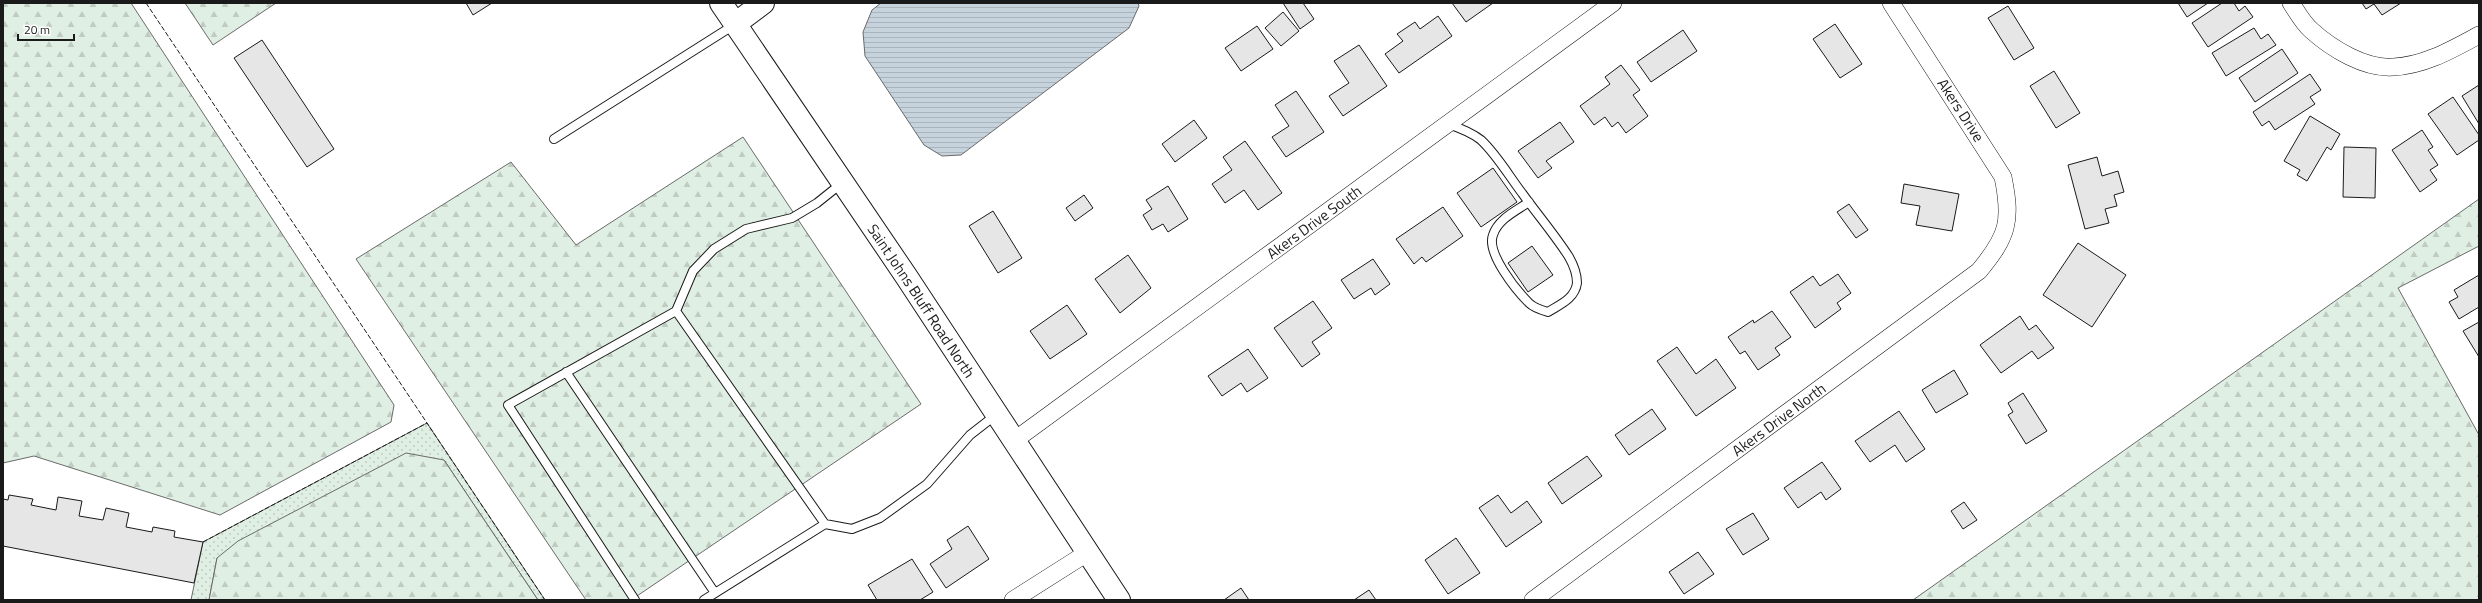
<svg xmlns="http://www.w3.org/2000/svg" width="2482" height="603" font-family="'Titillium Web',sans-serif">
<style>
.grass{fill:url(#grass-dots);stroke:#6a6a6a}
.forest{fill:url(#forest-firs);stroke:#6a6a6a}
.water{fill:url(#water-rules);stroke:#6a6a6a}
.building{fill:#e6e6e6;stroke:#1a1a1a}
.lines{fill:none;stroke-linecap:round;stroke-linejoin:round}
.lane-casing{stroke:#1a1a1a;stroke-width:10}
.street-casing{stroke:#1a1a1a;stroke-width:18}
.secondary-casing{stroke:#1a1a1a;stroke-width:24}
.lane{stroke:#fff;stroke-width:8}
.street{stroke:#fff;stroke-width:17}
.secondary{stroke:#fff;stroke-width:22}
.fence{stroke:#1a1a1a;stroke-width:1;stroke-dasharray:5 2;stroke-linecap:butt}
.labels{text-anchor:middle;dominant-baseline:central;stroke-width:3;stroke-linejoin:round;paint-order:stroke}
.street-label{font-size:15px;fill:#1a1a1a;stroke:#fff}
</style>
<defs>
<pattern id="grass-dots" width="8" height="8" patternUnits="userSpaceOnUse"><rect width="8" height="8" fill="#e0efe3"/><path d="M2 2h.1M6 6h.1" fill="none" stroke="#c0ccc2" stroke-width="1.8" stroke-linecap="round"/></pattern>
<pattern id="forest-firs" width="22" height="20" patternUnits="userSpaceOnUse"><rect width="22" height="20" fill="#e0efe3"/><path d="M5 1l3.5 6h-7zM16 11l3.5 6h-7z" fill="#c0ccc2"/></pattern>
<pattern id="water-rules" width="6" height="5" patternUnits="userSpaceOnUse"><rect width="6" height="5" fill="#c6d2dc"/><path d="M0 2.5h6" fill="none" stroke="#aab4bc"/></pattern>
</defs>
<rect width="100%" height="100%" fill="#fff"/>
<!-- grass -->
<path class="grass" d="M427 423 545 600H538L444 460 217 558 209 600H191L203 542Z"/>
<!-- forest -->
<path class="forest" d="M3 3H131L394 405 391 422 220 515 34 456 3 463Z
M185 3H276L213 45Z
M743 137 921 404 631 600H586L356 259 511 162 576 245Z
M2479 199V246L2398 288 2479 435V600H1913Z
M406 453 444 460 538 600H209L217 558 238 541Z"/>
<!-- water -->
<path class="water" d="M881 3H1138L1139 6 1129 28 961 155 942 156 924 145 865 56 863 32 872 10Z"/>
<!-- building -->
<path class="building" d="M466 3H492L473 15Z
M1283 3H1303L1314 19 1300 29Z
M1452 3H1493L1466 22Z
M2178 3H2208L2187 17Z
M2222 3H2234L2239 11 2245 6 2253 17 2208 47 2192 23Z
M2362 3H2401L2382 15 2374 4 2366 9Z
M2008 6 2034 48 2014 60 1988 18Z
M1283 12 1299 31 1281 46 1265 28Z
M1438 16 1452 36 1399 73 1385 54 1403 41 1397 34 1415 22 1420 29Z
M1835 24 1862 64 1840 78 1813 39Z
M1257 26 1273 49 1241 71 1225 48Z
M2254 28 2261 39 2268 34 2276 45 2226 76 2212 53Z
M1683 30 1697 51 1651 82 1637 62Z
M262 40 334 149 307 167 234 58Z
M1359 45 1387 86 1343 116 1329 96 1349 83 1334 61Z
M2282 49 2298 73 2255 102 2239 78Z
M1621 65 1640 90 1633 95 1648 116 1626 133 1618 122 1612 127 1605 117 1594 125 1580 106 1610 84 1605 77Z
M2054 71 2080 113 2056 128 2030 86Z
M2310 74 2321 90 2310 97 2315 104 2275 130 2269 121 2262 126 2253 112Z
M2479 85V124L2462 96Z
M1296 91 1324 132 1286 157 1272 137 1289 126 1275 105Z
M2453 97 2479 135V140L2457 155 2428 114Z
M2310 116 2340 134 2331 150 2327 147 2307 181 2297 175 2300 170 2284 161Z
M1194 120 1207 138 1175 162 1162 144Z
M1560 122 1574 142 1546 161 1552 168 1538 178 1518 151Z
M2422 130 2433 147 2428 150 2438 165 2430 170 2437 180 2420 192 2392 150Z
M1245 141 1282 193 1258 210 1244 190 1225 203 1212 184 1232 170 1223 157Z
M2344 147 2376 148 2375 198 2343 197Z
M2097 157 2102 176 2118 171 2124 192 2114 195 2117 206 2105 209 2109 223 2085 229 2068 165Z
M1493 168 1517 202 1481 227 1457 193Z
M1904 184 1959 194 1952 231 1916 225 1920 206 1901 203Z
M1168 186 1188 219 1168 232 1163 224 1152 230 1143 215 1152 209 1146 200Z
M1084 195 1093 208 1075 221 1066 208Z
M1849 204 1868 230 1856 238 1837 212Z
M1443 207 1463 236 1426 262 1422 257 1414 264 1396 239Z
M993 211 1022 258 998 273 969 226Z
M2078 243 2126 275 2092 327 2043 295Z
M1532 246 1553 275 1528 292 1508 263Z
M1128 255 1151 288 1120 313 1095 279Z
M1373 259 1390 284 1375 295 1371 288 1354 299 1341 280Z
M1838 274 1851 293 1837 303 1841 309 1815 328 1790 292 1813 276 1820 286Z
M2479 275V307L2459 319 2449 302 2458 297 2454 290Z
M1313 301 1332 328 1312 342 1320 354 1302 367 1274 328Z
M1067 305 1087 334 1050 359 1030 331Z
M1772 311 1791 337 1775 348 1780 355 1758 370 1745 351 1740 354 1728 337 1753 320 1754 323Z
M2020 316 2029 330 2036 325 2054 348 2038 359 2032 351 2001 373 1980 345Z
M2479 322V357L2463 331Z
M1677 347 1696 374 1716 359 1736 388 1696 416 1657 361Z
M1248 349 1268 378 1247 392 1241 383 1222 396 1208 376Z
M1954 370 1968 394 1936 413 1922 390Z
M2023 393 2047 431 2026 444 2008 415 2013 412 2008 403Z
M1652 409 1666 429 1629 455 1615 435Z
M1899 411 1925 449 1906 462 1895 445 1870 462 1855 441Z
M1587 456 1602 476 1562 504 1548 483Z
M1822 462 1841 489 1826 500 1821 492 1798 508 1784 488Z
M9 495 33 499 31 505 56 510 58 497 82 501 79 516 103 520 106 508 129 513 126 527 152 532 153 527 175 531 174 537 203 542 194 583 3 546V499L8 500Z
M1498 495 1511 513 1527 501 1542 522 1506 547 1479 508Z
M1964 502 1977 520 1963 529 1951 511Z
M1753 513 1769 539 1743 555 1726 529Z
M968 526 989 559 946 588 930 564 952 549 947 540Z
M1456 538 1480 573 1448 594 1425 560Z
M1698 552 1714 574 1684 594 1669 572Z
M912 559 933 592 920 600H877L868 585Z
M1241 588 1249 600H1224Z
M1369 590 1376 600H1354Z"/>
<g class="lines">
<!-- lane casing -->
<g class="lane-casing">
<path id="lane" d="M1448 124C1460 128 1471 132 1481 140 1497 155 1509 176 1522 193 1537 214 1555 235 1569 257 1573 264 1577 275 1577 283 1575 299 1559 305 1548 312 1541 310 1534 308 1529 303 1516 290 1486 253 1493 235 1498 219 1516 211 1529 202
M554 139 734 25
M676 311 825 524 852 529 880 518 927 484 970 435 997 414
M566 372 715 593
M635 600 508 405 676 311 693 271 714 249 746 229 792 218 817 203 842 183
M704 600 825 524"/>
</g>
<!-- street casing -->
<g class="street-casing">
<g id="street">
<path d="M2291 3C2297 12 2303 23 2311 30 2332 49 2365 69 2393 67 2424 66 2453 49 2479 35"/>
<path id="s1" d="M1015 440 1613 3"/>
<path d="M1013 600 1087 553"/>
<path id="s2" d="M1533 600 1979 271C2008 236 2012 221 2003 177L1891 3"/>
</g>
</g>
<!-- secondary casing -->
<g class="secondary-casing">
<g id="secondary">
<path id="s3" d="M721 3 906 276 1119 600"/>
<path d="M735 24 763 3"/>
</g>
</g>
<!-- lane -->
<use href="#lane" class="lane"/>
<!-- street -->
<use href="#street" class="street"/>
<!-- secondary -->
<use href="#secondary" class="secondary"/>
<!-- fence -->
<path class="fence" d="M146 3 427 423
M203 542 427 423 545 600"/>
</g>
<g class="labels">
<!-- street labels -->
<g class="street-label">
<text transform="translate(1961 110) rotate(57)">Akers Drive</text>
<text stroke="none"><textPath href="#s1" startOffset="370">Akers Drive South</textPath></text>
<text stroke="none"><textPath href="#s3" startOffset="359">Saint Johns Bluff Road North</textPath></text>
<text stroke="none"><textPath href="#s2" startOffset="305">Akers Drive North</textPath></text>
</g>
</g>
<!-- border -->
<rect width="2482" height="603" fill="none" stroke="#1a1a1a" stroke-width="8"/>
<!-- scale -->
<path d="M18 34v6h56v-6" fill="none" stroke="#1a1a1a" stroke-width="2"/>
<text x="24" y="34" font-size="12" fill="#1a1a1a" stroke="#ffffff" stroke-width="3" paint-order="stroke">20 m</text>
</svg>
